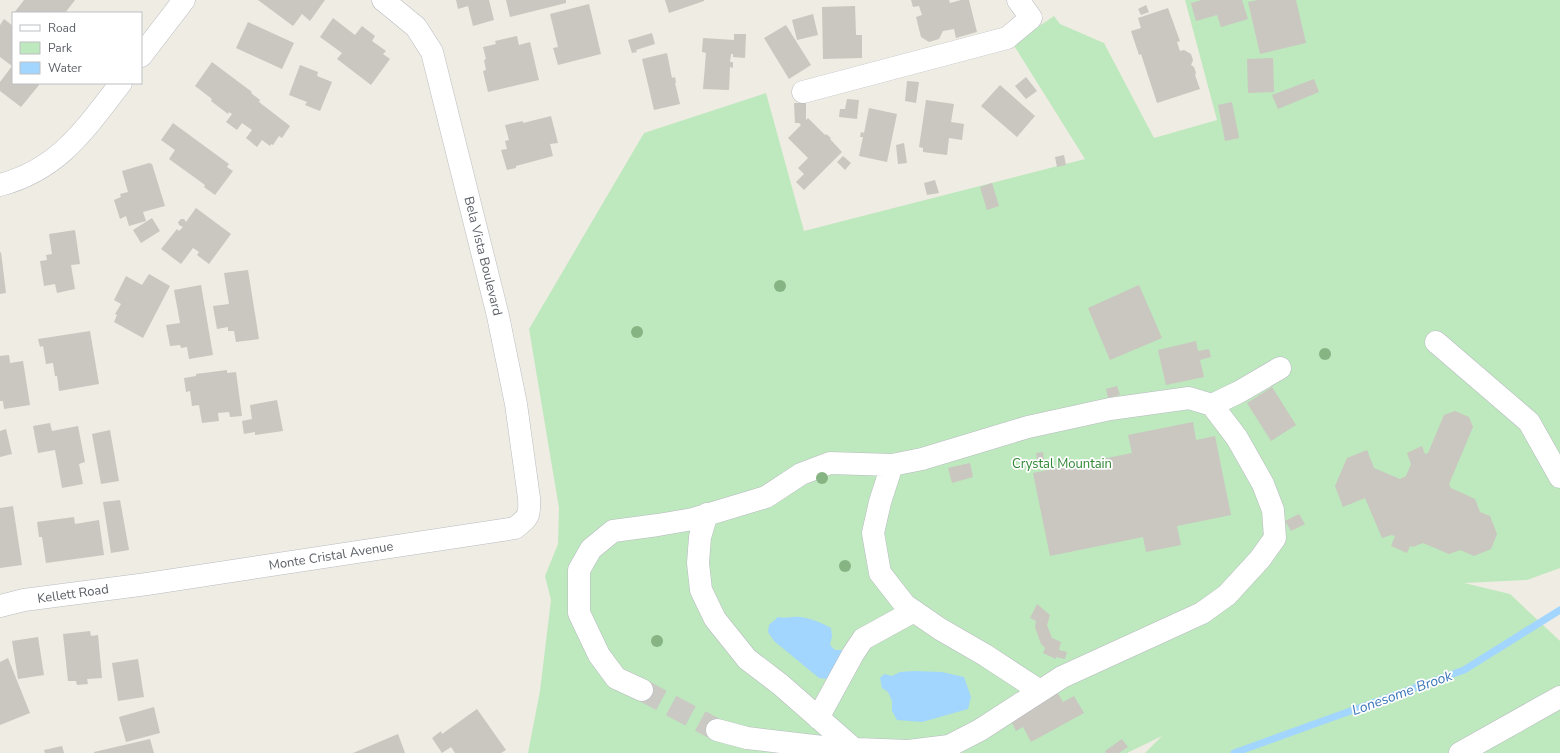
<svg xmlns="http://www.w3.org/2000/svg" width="1560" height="753" font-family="'Nunito Sans',sans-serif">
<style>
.green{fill:#bee8be}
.water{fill:#a3d6ff}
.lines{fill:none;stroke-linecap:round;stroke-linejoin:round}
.stream{stroke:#a3d6ff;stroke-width:7}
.building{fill:#cac6c0}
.minor-tunnel{stroke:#cac9c4;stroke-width:22;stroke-dasharray:22 11;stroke-linecap:butt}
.minor-casing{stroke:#b8bbc0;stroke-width:23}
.minor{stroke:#fff;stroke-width:22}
.tree{fill:#86b483}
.labels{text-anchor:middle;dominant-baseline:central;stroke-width:3.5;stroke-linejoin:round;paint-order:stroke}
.street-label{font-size:13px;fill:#5b5f65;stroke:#fff}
.park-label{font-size:13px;fill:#308735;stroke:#fff}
.water-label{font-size:14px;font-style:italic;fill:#3a75b8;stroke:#fff}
</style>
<rect width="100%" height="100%" fill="#efece3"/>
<!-- green -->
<path class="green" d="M1185 0H1560V568L1527 580 1464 583 1510 594 1560 641V753H1145L1162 736 1127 753H528L540 691 551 600 545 576 558 544 559 508 529 329 644 133 766 93 804 231 1085 159 1013 44 1054 16 1060 24 1104 43 1154 138 1217 120Z"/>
<!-- water -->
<path class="water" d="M778 617C786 619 792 616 800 617 810 618 822 623 831 628L832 636 830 645 835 650H842L840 668 827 679 819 678 774 641 768 632 769 625Z
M914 671 942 672 964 677 971 697 968 709 922 722 897 720 892 711V701L888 692 882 688 880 678 884 674 892 676 900 672Z"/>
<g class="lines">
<!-- stream -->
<path class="stream" d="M1234 753 1464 670 1560 610"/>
</g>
<!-- building -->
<path class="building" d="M24 0H75L65 13H14Z
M258 0H325L310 21 302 14 293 26Z
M456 0H489L494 20 473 26 468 6 458 9Z
M506 0H566V3L510 17Z
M665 0H704V1L669 13Z
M911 0H949L950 3 961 0H969L977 32 956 38 954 29 943 31 939 39 929 42 921 37 916 17 922 15 919 6 913 7Z
M1202 0H1242L1248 19 1221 27 1217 15 1196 21 1191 3Z
M1258 0H1296L1306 43 1260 54 1248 2Z
M589 4 601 54 558 65 553 48 558 47 550 14Z
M1146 5 1149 12 1141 15 1138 9Z
M855 6 856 35H862V58L823 59 822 7Z
M1168 8 1180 41 1177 42 1180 51 1184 50 1191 54 1193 60 1191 65 1194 67 1196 73 1195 75 1200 89 1157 103 1141 54 1139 55 1131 31 1141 28 1138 18Z
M813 14 818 35 797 40 792 20Z
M333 18 355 35 362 26 375 36 372 41 386 51 383 54 390 59 371 85 337 59 342 53 320 37Z
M4 19 13 26V83H39V85L21 107 0 91V82L12 66 0 57V25Z
M248 22 294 43 282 69 236 48Z
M786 25 811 65 789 79 764 38Z
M652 33 655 44 636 50 637 52 632 53 628 40Z
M734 34H746L745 58 733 57V54H731L730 62H733V68L730 67 729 90 703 89 706 53 702 52 703 38 734 40Z
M517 36 519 45 530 42 539 80 488 92 483 71 486 70 484 60 486 59 483 47 496 44 495 41Z
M667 53 672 78 675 77 676 83H675L680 104 654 110 642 59Z
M1273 58 1274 92 1248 93 1247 59Z
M212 62 252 92 251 93 260 100 259 102 290 126 282 138 279 136 273 145 271 144 270 146 262 140 257 147 246 138 252 130 242 123 237 130 226 122 232 114 229 112 228 114 211 101 212 99 195 86Z
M300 65 318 72 317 76 332 82 320 111 305 105 307 102 289 95Z
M1026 77 1037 91 1026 99 1015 86Z
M1314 79 1319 92 1278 109 1272 95Z
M907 81 919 82 916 103 905 101Z
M1000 85 1035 116 1017 137 981 106Z
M847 99 859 100 857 119 839 117 840 109H845Z
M926 100 954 104 951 122 964 124 962 140 949 138 947 155 923 152V148L919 147Z
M1232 102 1239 138 1225 141 1218 105Z
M794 103H806V120L808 118 825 135 826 134 831 138 830 139 842 152 804 190 796 182 804 174 798 168 808 158 788 138 801 125 799 123H795Z
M869 108 897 114 887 162 859 156 863 137H860L861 132 864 133Z
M551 116 558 143 550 144 553 156 516 166V168L507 170 501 150 507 149 505 141 509 140 505 125 523 121V123Z
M173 123 229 164 227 167 233 171 215 195 204 187 205 185 169 159 175 150 161 140Z
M904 143 907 163 898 164 896 145Z
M1064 155 1066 165 1057 167 1055 157Z
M843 156 851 163 845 170 837 162Z
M149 163 152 164 165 206 143 212 146 221 129 226 126 216 120 219 114 200 121 197 120 194 128 192 122 171Z
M935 180 939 193 927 195 924 183Z
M992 183 999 206 987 210 980 187Z
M196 208 231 234 209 264 197 255 199 252 193 248 181 264 161 249 177 229 179 231 183 227 179 225 178 222 181 219H184L186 222Z
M152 218 160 231 141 243 133 230Z
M75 230 80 264 71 265 75 289 57 293 55 284 44 286 40 261 47 260 46 255 52 254 49 234Z
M1 252 6 293 0 294V253Z
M248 270 259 339 236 342 234 331H228V327L217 329 213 306 229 304 224 273Z
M149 274 170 286 143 338 114 322 117 315 115 314 121 304 114 300 126 276 142 285Z
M201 285 213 355 189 359 187 347 181 348 180 345 170 346 166 325 180 323 174 290Z
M1139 285 1162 338 1110 360 1088 308Z
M90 331 99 384 59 391 57 376H55L53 363 46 364 43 346 40 347 38 339Z
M1196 341 1198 351 1209 349 1211 357 1200 360 1204 377 1166 385 1158 350Z
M9 355 10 363 23 361 30 405 4 409 3 401H0V356Z
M227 370V373L236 372 242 416 230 417 229 412 218 413 219 421 202 423 199 405 192 406 190 391 186 392 184 378 196 376V374Z
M1117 386 1120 395 1108 398 1106 389Z
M1272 387 1296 425 1271 441 1247 403Z
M277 400 283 431 255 435V432L244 434 242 421 252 419 250 405Z
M1455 411 1469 417 1473 427 1449 484 1451 488 1475 499 1480 512 1490 516 1497 534 1491 549 1474 556 1460 550 1449 554 1423 543 1413 547 1410 546 1407 553 1391 546 1395 536 1391 535 1382 538 1365 498 1343 507 1335 486 1347 458 1367 450 1374 468 1400 479 1406 476 1411 464 1407 453 1422 446 1425 454 1428 453 1444 415Z
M1193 422 1196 440 1215 436 1231 515 1177 526 1181 545 1146 552 1143 537 1050 556 1033 473 1132 453 1128 435Z
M50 423 52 431 78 426 85 462 79 464 83 484 62 488 55 450 38 453 33 426Z
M6 429 12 454 0 457V431Z
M110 430 119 481 101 484 92 434Z
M1043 452 1044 460H1037L1036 453Z
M970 463 973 477 952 483 948 468Z
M120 500 129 550 111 553 103 502Z
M13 506 22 565 0 568V508Z
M1299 514 1305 524 1291 531 1285 521Z
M74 517 75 524 99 520 104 555 46 563 42 537H39L37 522Z
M1037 604 1050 615 1047 625 1052 638 1061 642 1059 650 1067 652 1065 659 1056 657V659L1043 653 1045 648 1041 644 1035 627 1036 621 1030 618Z
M90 631 91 636 98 635 102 678 87 679 88 684 77 685 76 681H68L63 634Z
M38 637 44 675 18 679 12 641Z
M8 658 30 713 0 725V662Z
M138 659 144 697 118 701 112 663Z
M1057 692 1063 702 1074 696 1084 713 1031 742 1023 727 1016 731 1010 719Z
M154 707 160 733 126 742 119 717Z
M477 709 506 750 501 753H455L451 747 442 753 432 738 441 731 442 734Z
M398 734 405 753H353Z
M150 739 154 753H94V752Z
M1122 739 1128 747 1119 753H1106L1105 751Z
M62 746 64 753H45L44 750Z"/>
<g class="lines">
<!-- minor-tunnel -->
<path class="minor-tunnel" d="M642 690 717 730"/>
<!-- minor casing -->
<g class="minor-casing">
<path id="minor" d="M141 56 184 0
M803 92 1007 38 1031 18 1018 0
M0 185C60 169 85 129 121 83
M1436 342 1529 422 1560 477
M1212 405 1239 392 1280 368
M892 465 880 502 873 533 880 573 905 605 940 629 985 655 1040 691
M707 514 700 537 698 563 701 590 715 619 747 659 781 685 854 749
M0 606 24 600 147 584 515 528C529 517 530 516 529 498L516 404 498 316 432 52 416 27 383 0
M642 690 616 678 599 655 579 613V570L591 549 613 531 658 525 693 519 766 497 801 474 830 463 892 465 922 459 1028 427 1110 409 1189 398 1212 405 1237 438 1263 484 1273 510 1275 538 1260 559 1227 595 1202 613 1062 677 980 730 949 746 908 751 831 748 747 738 717 730
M818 718 853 654 863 639 914 611
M1460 753 1560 697"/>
</g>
<!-- minor -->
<use href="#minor" class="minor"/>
</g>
<!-- trees -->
<g class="tree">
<circle cx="780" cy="286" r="6"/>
<circle cx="637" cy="332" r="6"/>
<circle cx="1325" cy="354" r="6"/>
<circle cx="822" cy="478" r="6"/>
<circle cx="845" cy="566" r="6"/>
<circle cx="657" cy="641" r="6"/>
</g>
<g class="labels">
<!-- street labels -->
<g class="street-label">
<text transform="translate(483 256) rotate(76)">Bela Vista Boulevard</text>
<text transform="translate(331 556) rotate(-9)">Monte Cristal Avenue</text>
<text transform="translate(73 594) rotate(-8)">Kellett Road</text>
</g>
<!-- park labels -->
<g class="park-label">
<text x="1062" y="464">Crystal Mountain</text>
</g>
<!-- water labels -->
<g class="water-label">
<text transform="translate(1402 693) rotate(-20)">Lonesome Brook</text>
</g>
</g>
<!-- legend -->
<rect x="12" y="12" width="130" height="72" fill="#ffffff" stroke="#bdbfc1"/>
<rect x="20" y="25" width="20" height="6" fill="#ffffff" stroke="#bdbfc1"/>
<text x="48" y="32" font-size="12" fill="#5b5f65">Road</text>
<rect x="20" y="42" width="20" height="12" fill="#bee8be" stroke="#bdbfc1"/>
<text x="48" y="52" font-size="12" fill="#5b5f65">Park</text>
<rect x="20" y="62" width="20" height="12" fill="#a3d6ff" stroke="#bdbfc1"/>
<text x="48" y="72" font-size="12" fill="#5b5f65">Water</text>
</svg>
